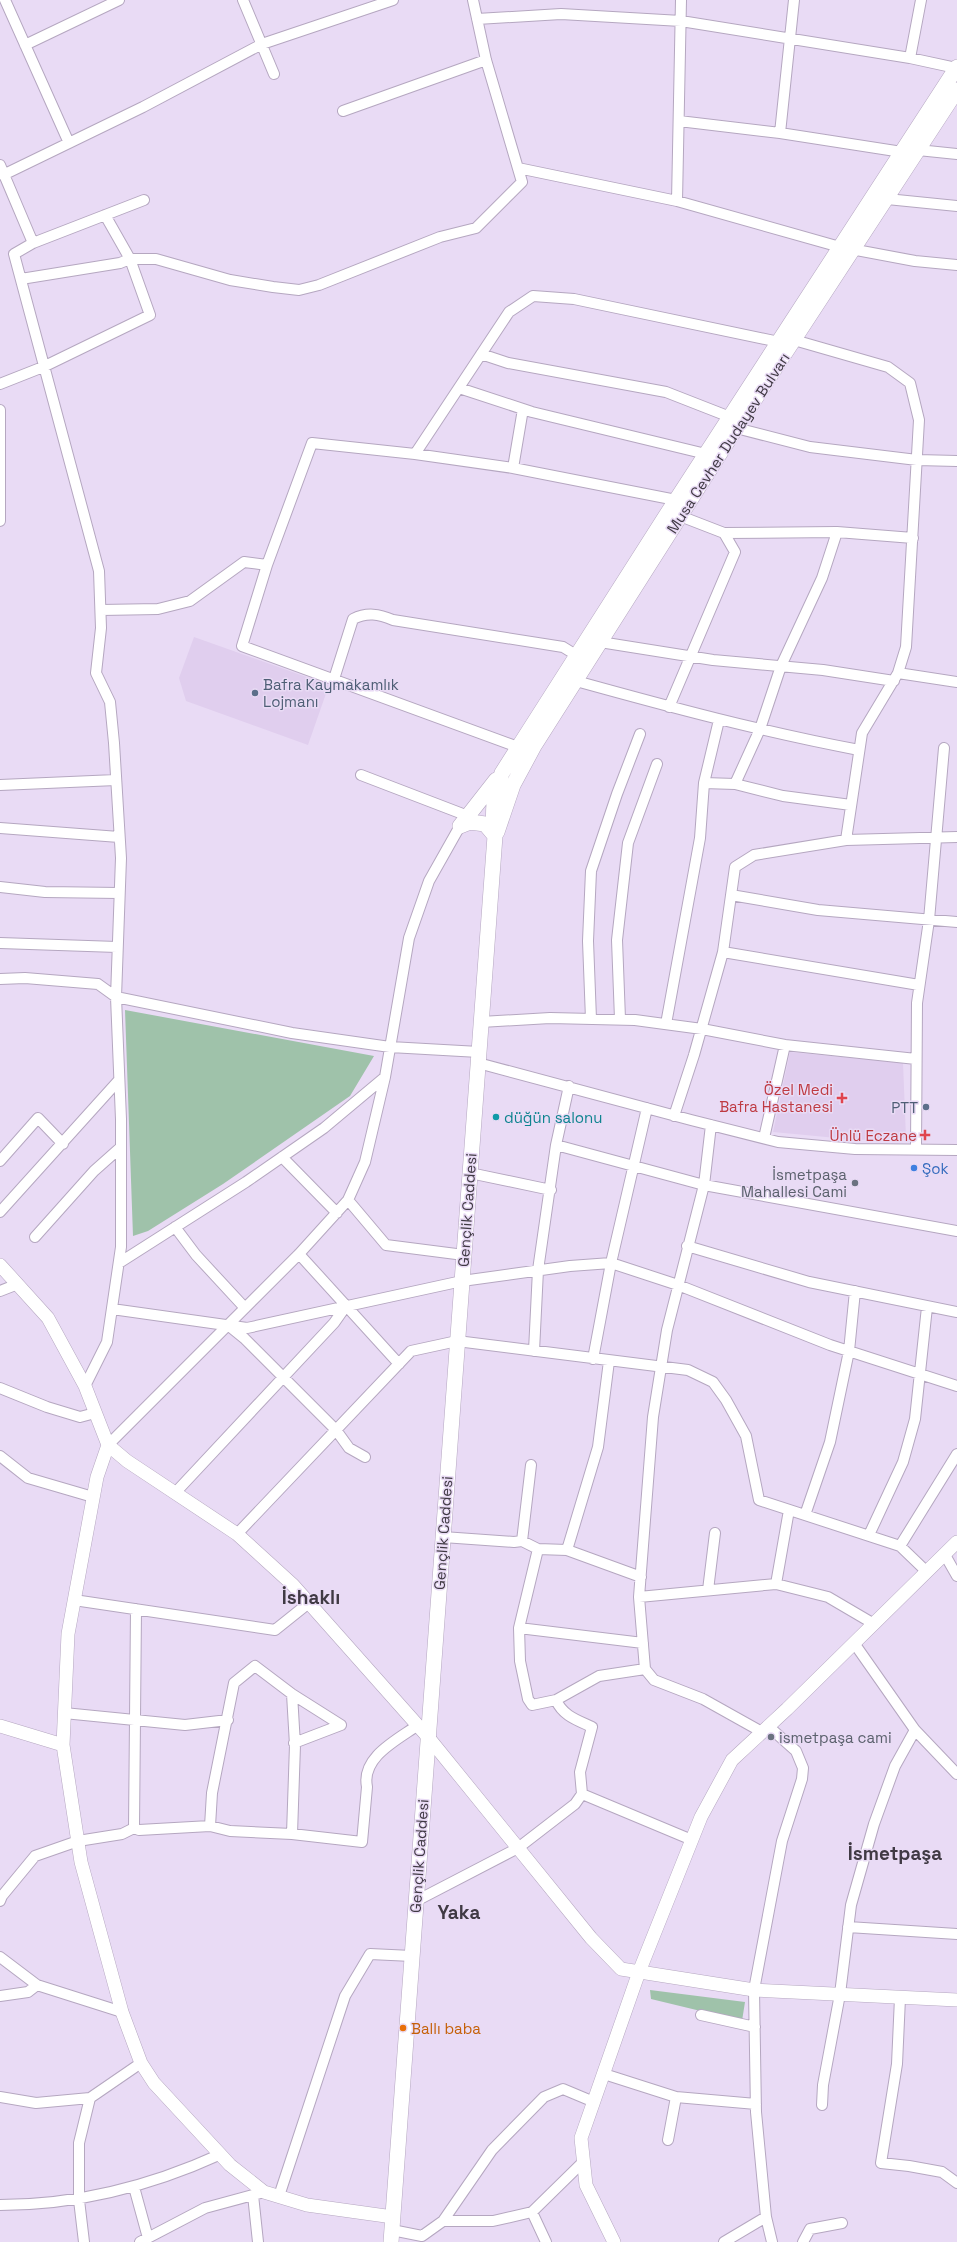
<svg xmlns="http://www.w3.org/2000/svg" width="957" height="2242" font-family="'Space Grotesk',sans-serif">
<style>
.built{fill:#e0ceee}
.green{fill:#9fc2aa}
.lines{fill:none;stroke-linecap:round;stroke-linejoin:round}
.minor-casing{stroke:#b5a7c0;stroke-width:12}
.tertiary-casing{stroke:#b5a7c0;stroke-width:14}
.secondary-casing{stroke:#b5a7c0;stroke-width:16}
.minor{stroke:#fff;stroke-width:10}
.tertiary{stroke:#fff;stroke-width:13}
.secondary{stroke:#fff;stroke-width:15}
.service-dot{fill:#5c6f8a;stroke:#e9dbf5;stroke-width:1.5}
.health-dot{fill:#e0444e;stroke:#e9dbf5;stroke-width:1.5}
.culture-dot{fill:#0f9aa8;stroke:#e9dbf5;stroke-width:1.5}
.shop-dot{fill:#3f7fe0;stroke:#e9dbf5;stroke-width:1.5}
.worship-dot{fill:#6b7280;stroke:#e9dbf5;stroke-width:1.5}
.food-dot{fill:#e8710a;stroke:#e9dbf5;stroke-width:1.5}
.labels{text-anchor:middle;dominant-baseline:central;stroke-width:3;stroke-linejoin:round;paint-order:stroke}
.street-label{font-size:15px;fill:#403a44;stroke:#e9dbf5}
.service-label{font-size:15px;fill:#4e5e75;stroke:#e9dbf5;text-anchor:start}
.health-label{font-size:15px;fill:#be3a42;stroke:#e9dbf5;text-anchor:end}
.culture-label{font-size:15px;fill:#0d838f;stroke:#e9dbf5;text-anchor:start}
.shop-label{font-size:15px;fill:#366cbe;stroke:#e9dbf5;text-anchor:start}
.worship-label{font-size:15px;fill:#5b616d;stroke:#e9dbf5;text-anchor:end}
.food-label{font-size:15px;fill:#c56008;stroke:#e9dbf5;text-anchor:start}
.district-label{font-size:19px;font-weight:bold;fill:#403a44;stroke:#e9dbf5}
</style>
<rect width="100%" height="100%" fill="#e9dbf5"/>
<!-- built -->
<path class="built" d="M194 637 329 685 308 745 186 701 179 678Z
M790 1052 903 1063 906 1138 858 1140 773 1132Z"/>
<!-- green -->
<path class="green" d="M125 1010 374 1056 350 1096 223 1184 148 1231 133 1236Z
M650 1990 745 2002 742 2021 651 1999Z"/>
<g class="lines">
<!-- minor casing -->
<g class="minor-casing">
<path id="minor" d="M5 0 69 143
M243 0 274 74
M477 19 561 14 681 21 910 58 956 68
M25 45 119 0
M910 58 921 0
M343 111 486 60
M679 121 780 133 902 152
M780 133 794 0
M918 150 957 154
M0 165 33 243 14 254 99 571 101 628 96 673 110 702 114 743 121 858 116 997 121 1119V1247L107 1342 85 1386
M518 168 677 201 840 247 915 261 957 265
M3 175 143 107 262 44 393 0
M887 199 957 206
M677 201 681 0
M33 243 144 200
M21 279 120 263 130 259H156L230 280 273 287 299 290 319 285 440 237 476 228 522 182 486 60 473 0
M794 340 888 367 910 383 919 420 906 647 898 673 862 733 846 840
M481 354 508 363 666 392 730 417
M0 384 43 367 150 315 130 259 105 215
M459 388 532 412 706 454
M0 410V521
M736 428 810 447 917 460 957 461
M415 454 509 312 533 296 574 299 779 342
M513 468 523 409
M680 516 724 533 837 532 913 538
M101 610 158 609 190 601 244 562 267 565
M600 642 713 660 823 670 894 681
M898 673 957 682
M334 679 353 619C367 612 379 614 393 620L563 647 576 655
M576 681C670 707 763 732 859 750
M669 707 735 552 724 533
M518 747 242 646 267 565 312 443 415 454 513 468 676 500
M361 775 468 816
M704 783 735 784 760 729 781 666 822 578 837 532
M735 784 783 796 851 805
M0 785 116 780
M0 828 119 837
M0 887 45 892 119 893
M731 895 818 910 957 922
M0 943 117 947
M723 952 919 985
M0 979 25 978 98 984 116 997 292 1033 390 1047 479 1052
M591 1019 588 941 591 871 617 794 640 734
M620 1019 617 940 628 843 657 764
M481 1022 550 1018 635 1020 702 1029 785 1045 916 1059
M666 1024 700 838 704 783 719 720
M478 1063 691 1120 778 1142 855 1149 957 1150
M674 1116 694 1055 723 952 735 867 754 855 846 840 957 837
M764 1138 785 1045
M556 1145 704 1185 957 1231
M916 1149 917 1003 929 920 944 748
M282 1157 337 1213
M0 1161 38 1118 63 1144
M470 1173 551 1190
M348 1200 386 1245 464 1255
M0 1212 119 1080
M175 1227 196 1255 245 1308
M35 1237 94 1171 121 1147
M687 1246 809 1282 957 1312
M299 1254 399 1364
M119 1263 246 1182 324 1128 385 1077
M0 1291 18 1284
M112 1309 247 1328 462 1281 570 1266 611 1263 678 1285 830 1345 957 1386
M228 1325 244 1338 336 1430 349 1448 365 1457
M534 1351 538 1270 556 1145 569 1086
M593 1359 611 1263 647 1108
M0 1388 47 1407 80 1417 95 1413
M108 1445 299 1254 348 1200 365 1162 385 1077 409 938 429 881 460 826
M0 1456 28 1478 93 1497
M175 1493 334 1323 346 1306
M805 1515 830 1442 849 1351 855 1291
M237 1534 411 1351 457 1341 688 1370 713 1382 726 1400 746 1436 759 1500 900 1546 927 1572
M869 1535 903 1462 915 1419 927 1307
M443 1537 514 1542 522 1541 538 1549 567 1550 641 1577
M522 1541 531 1465
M900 1546 957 1454
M538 1549 519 1628 520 1661 528 1699 532 1705 556 1700 599 1676 645 1669 654 1680 703 1699 762 1732
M567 1550 598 1447 609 1361
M945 1555 957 1576
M776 1584 789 1510
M708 1590 715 1533
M639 1597 776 1584 828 1597 874 1624
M74 1600 275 1630 310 1602
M519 1628 643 1643
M854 1643 915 1730 957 1774
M645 1669 639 1597 653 1417 667 1330 704 1185 711 1125
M292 1694 295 1745 292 1834
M64 1713 185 1725 228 1720
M768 1726 796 1751 803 1768 802 1779 782 1841 754 1990 756 2112 766 2217 772 2242
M294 1743 341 1725
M582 1794 692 1840
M210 1826 212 1793 234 1683 255 1666 292 1694 341 1725
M134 1828 136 1609
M0 1901 2 1896 35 1856 78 1841 122 1834 134 1828 139 1830 210 1826 230 1831 292 1834 362 1842 367 1787C361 1757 397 1740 418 1725
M416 1901 518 1848 575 1804 582 1794 580 1772 592 1727C577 1720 563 1716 556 1700
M848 1927 957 1934
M0 1957 37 1985 122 2012
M0 1996 28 1992 37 1985
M900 1998 897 2064 881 2163 909 2166 942 2172 957 2183
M701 2015 755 2027
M604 2074 676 2097 756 2104
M0 2097 36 2103 90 2098
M822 2105 823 2085 840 1994 851 1905 874 1824 895 1766 915 1730
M668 2140 676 2097
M134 2187 148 2238
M253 2195 258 2242
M279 2196 345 1996 370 1954 412 1956
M0 2205C77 2205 151 2186 221 2154
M532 2212 546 2242
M443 2221 492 2150 544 2097 563 2089 594 2102
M392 2230 422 2236 443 2221H493L532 2212 583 2162
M84 2242 79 2200V2143L90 2098 141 2063
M140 2242 205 2208 264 2192
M724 2242 766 2217
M803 2242 810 2229 842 2223"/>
</g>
<!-- tertiary casing -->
<g class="tertiary-casing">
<path id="tertiary" d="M0 1265 48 1318 85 1386 108 1445 127 1461 237 1534 293 1585 428 1737 591 1938 621 1969 754 1990 957 2000
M108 1445 97 1477 68 1634 63 1745 81 1862 122 2012 141 2063 154 2083 230 2165 264 2192 307 2205 393 2217
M0 1726 63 1745
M614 2242 586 2185 581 2138 639 1972 701 1817 732 1760 787 1709 957 1542"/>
</g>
<!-- secondary casing -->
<g class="secondary-casing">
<path id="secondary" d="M460 826 496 780
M460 826 470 822 485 824 495 836
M497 832 513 785 534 746 736 428 957 90
M391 2242 495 836C492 813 493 795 502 773L667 514 957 67"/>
</g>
<!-- minor -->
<use href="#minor" class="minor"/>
<!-- tertiary -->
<use href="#tertiary" class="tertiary"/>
<!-- secondary -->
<use href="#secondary" class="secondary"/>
</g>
<!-- markers -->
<g class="service-dot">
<circle cx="255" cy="693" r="4"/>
<circle cx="926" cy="1107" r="4"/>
</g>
<g class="health-dot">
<path d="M840 1092h4v4h4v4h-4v4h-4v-4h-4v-4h4z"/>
<path d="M923 1129h4v4h4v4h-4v4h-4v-4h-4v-4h4z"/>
</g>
<circle class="culture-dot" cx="496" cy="1117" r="4"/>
<circle class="shop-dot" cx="914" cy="1168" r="4"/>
<g class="worship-dot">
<circle cx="855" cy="1183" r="4"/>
<circle cx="771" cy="1737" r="4"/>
</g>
<circle class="food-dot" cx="403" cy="2028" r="4"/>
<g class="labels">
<!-- street labels -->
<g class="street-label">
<text transform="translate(728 443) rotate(-57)">Musa Cevher Dudayev Bulvarı</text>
<text transform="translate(467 1210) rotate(-86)">Gençlik Caddesi</text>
<text transform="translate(443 1533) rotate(-86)">Gençlik Caddesi</text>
<text transform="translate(419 1856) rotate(-86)">Gençlik Caddesi</text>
</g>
<!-- service labels -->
<g class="service-label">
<text x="263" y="684">Bafra Kaymakamlık<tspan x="263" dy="17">Lojmanı</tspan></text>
<text x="918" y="1107" text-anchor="end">PTT</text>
</g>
<!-- health labels -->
<g class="health-label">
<text x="833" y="1089">Özel Medi<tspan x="833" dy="17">Bafra Hastanesi</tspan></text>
<text x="917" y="1135">Ünlü Eczane</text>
</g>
<!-- culture labels -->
<g class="culture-label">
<text x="504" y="1117">düğün salonu</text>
</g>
<!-- shop labels -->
<g class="shop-label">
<text x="922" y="1168">Şok</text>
</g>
<!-- worship labels -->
<g class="worship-label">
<text x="847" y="1174">İsmetpaşa<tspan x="847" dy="17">Mahallesi Cami</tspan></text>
<text x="779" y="1737" text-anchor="start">ismetpaşa cami</text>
</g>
<!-- food labels -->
<g class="food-label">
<text x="411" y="2028">Ballı baba</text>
</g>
<!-- district labels -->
<g class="district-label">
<text x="311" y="1597">İshaklı</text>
<text x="895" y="1853">İsmetpaşa</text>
<text x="459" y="1912">Yaka</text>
</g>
</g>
</svg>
